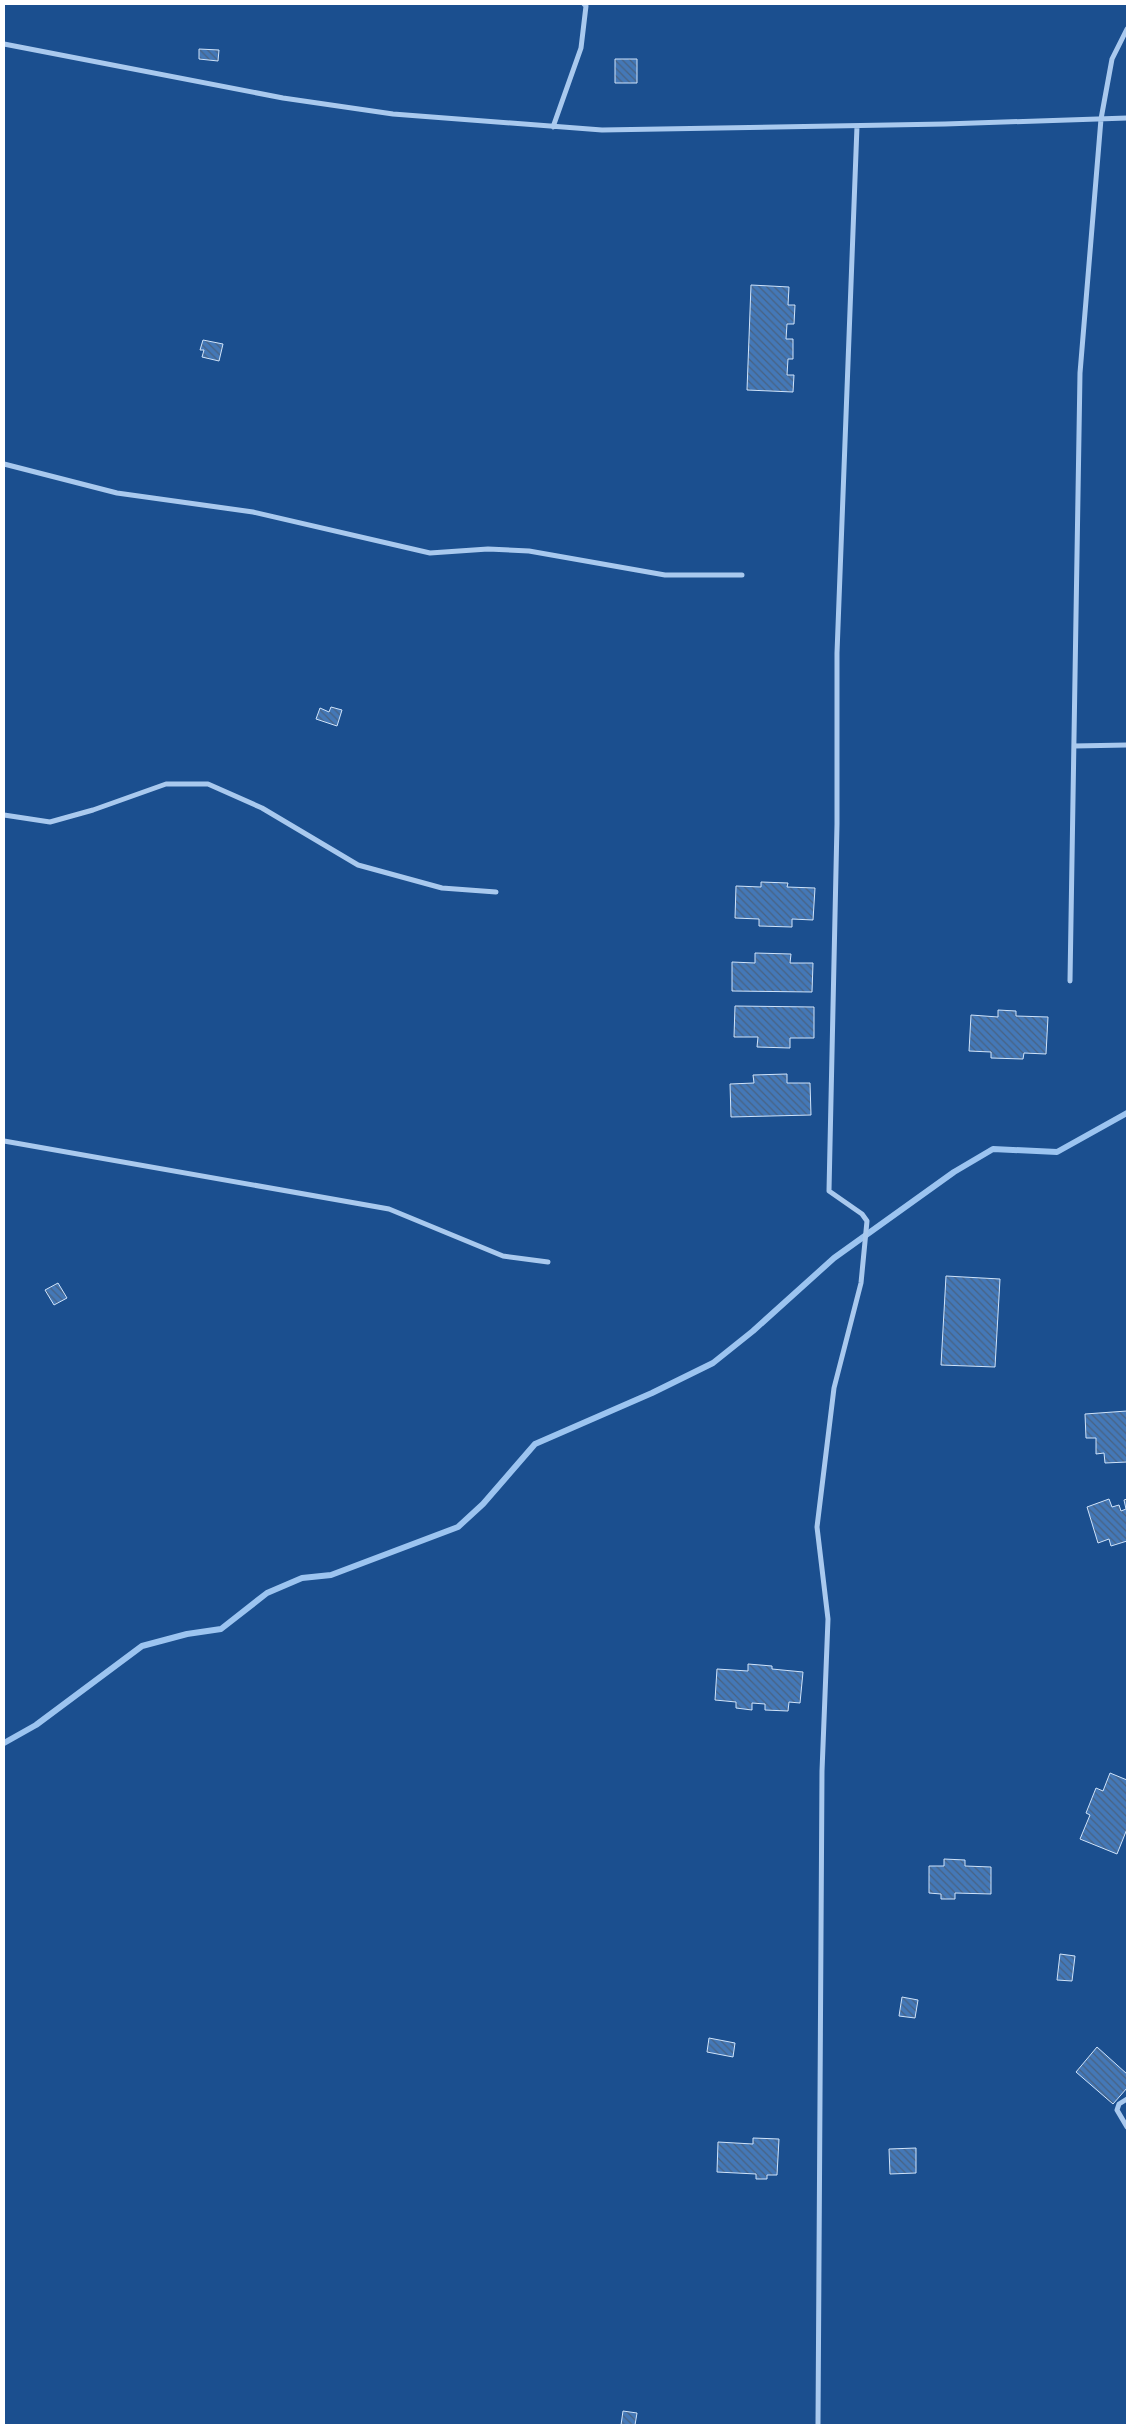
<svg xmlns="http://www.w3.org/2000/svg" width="1131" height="2429" font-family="Mulish,sans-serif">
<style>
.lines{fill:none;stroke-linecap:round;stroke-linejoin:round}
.stream{stroke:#9cc4f0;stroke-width:6}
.building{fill:url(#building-back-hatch);stroke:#cfe3fa}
.street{stroke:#a9c9ee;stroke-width:5}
</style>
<defs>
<pattern id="building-back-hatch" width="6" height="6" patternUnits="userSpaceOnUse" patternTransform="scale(1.25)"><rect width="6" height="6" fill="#4478b7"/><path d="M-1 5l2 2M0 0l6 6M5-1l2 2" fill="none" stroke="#486282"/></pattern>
</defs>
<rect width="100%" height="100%" fill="#1b4f8f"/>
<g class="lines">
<!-- stream -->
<path class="stream" d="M4 1743 36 1725 142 1646 187 1634 221 1629 267 1593 302 1578 331 1575 458 1527 483 1504 535 1444 652 1393 713 1363 753 1331 834 1258 954 1172 993 1149 1057 1152 1127 1113"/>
</g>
<!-- building -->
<path class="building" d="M199 49 219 50 218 61 199 59Z
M615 59H637V83H615Z
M751 285 789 287 788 305H795L794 324H787L786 339H793V359H788L787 375H794L793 392 747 390Z
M203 340 223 344 219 361 202 357 204 350H200Z
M331 707 342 710 337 726 316 719 320 708 329 712Z
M761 882 788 883 787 887 815 888 813 920 792 919V927L759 926V919L735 918 736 886 761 887Z
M755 953 791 954 790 963H813L812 992 732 991V962L755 963Z
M735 1006 814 1007V1038H790V1048L757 1047 758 1037H734Z
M998 1010 1016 1011V1016L1048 1017 1046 1054 1024 1053 1023 1059 991 1058V1052L969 1051 971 1015 998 1017Z
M787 1074V1083H810L811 1115 731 1117 730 1084 754 1083 753 1075Z
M946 1276 1000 1279 995 1367 941 1365Z
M58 1283 67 1298 54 1305 45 1290Z
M1127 1411V1462L1105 1463 1104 1453 1096 1454V1438H1086L1085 1414Z
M1109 1499 1112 1507 1119 1505 1121 1511 1126 1509 1124 1500 1127 1499V1541L1111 1546 1109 1539 1098 1543 1087 1507Z
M748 1664 772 1666V1669L803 1672 800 1703 789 1702 788 1711 765 1710V1704L752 1703V1710L736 1708V1702L715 1700 717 1669 748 1671Z
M1110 1773 1127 1780V1829L1117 1854 1080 1839 1090 1815 1086 1813 1096 1788 1103 1791Z
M944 1859 965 1860V1866L991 1867V1894L955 1893V1899H941V1894L929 1893V1866H944Z
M1060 1954 1075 1956 1072 1981 1057 1980Z
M902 1997 918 2000 915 2018 899 2016Z
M709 2038 735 2043 733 2057 707 2052Z
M1097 2047 1127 2074V2088L1113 2104 1076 2072Z
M753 2138 779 2139 777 2175H767V2179H756V2174L717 2172 718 2142 753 2144Z
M916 2148V2173L890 2174 889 2149Z
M623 2411 637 2413 635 2425H621Z"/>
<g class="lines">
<!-- street -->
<path class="street" d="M4 44 283 98 393 114 602 130 945 124 1127 118
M553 127 581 48 586 6 584 4
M4 464 117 493 253 512 430 553 488 549 529 551 665 575H742
M1074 746 1127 745
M4 815 50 822 93 810 166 784H208L262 808 358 865 442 888 496 892
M1070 981 1080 373 1101 119 1112 59 1127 29
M4 1141 389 1209 503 1256 548 1262
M1127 2099 1119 2104 1117 2110 1127 2127
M818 2425 822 1771 828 1619 817 1527 834 1388 861 1283 867 1221 862 1214 829 1191 837 824V653L857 126"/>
</g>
<!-- border -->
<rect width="1131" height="2429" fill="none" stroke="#ffffff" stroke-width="10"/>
</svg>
